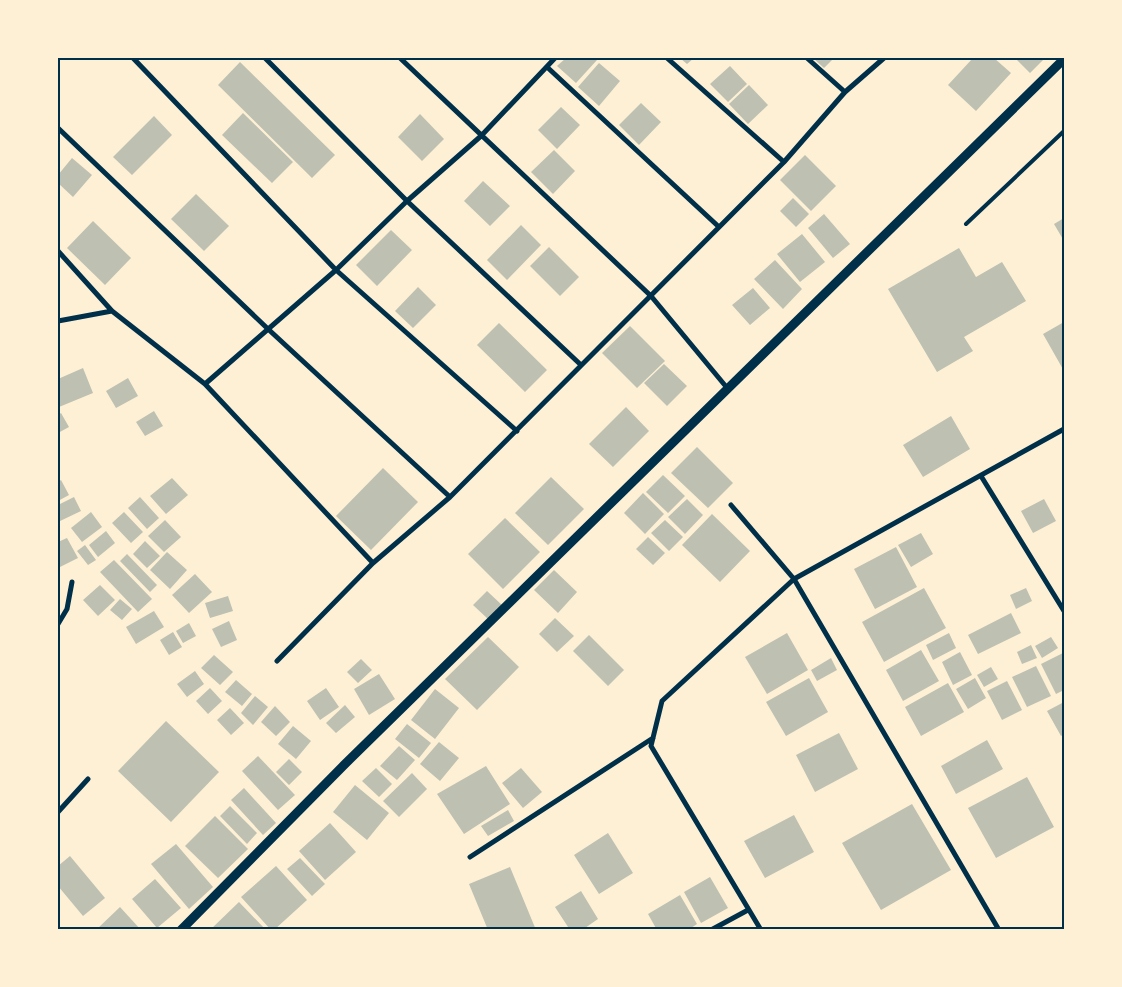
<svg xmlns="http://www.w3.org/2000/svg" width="1122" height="987" font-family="Karla,sans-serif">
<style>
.building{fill:#bec0b2}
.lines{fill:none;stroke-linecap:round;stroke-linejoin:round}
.service{stroke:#003049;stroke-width:4}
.minor{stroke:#003049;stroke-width:5}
.tertiary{stroke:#003049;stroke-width:9}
.neatline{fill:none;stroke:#003049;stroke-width:2}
</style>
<rect width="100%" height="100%" fill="#fdf0d5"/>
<!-- building -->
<path class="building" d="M566 58H593L597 60 576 83 557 66Z
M680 58H694L687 64Z
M813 58H834L824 68Z
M973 58H994L1011 73 976 111 948 85Z
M1015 58H1045L1030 73Z
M240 62 335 155 312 178 218 85Z
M599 63 620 81 599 106 578 87Z
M730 66 747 84 728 102 710 84Z
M749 85 768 105 748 124 729 104Z
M641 103 661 122 639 145 619 125Z
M561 107 580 125 557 149 538 130Z
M243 113 293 162 272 183 222 135Z
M420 114 444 139 422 161 398 137Z
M154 116 172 135 132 175 113 157Z
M554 150 575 171 553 194 531 172Z
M805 155 836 186 811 211 780 180Z
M72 158 92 175 73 197 58 183V175Z
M483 181 510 206 490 226 464 201Z
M196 194 229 226 204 251 171 219Z
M793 198 809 214 796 227 780 211Z
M824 214 850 244 833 258 808 228Z
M1064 218V241L1054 224Z
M93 221 131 258 105 285 67 248Z
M521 225 541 245 507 280 487 260Z
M391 230 412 250 377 286 356 265Z
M802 234 825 262 800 282 777 254Z
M549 247 579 277 560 296 530 266Z
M959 248 976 277 1002 262 1026 301 964 337 973 351 937 372 888 289Z
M775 260 802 289 783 309 754 279Z
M418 287 436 305 413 328 395 311Z
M753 288 770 308 750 325 732 305Z
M1064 322V371L1043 334Z
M499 323 547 370 525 392 477 345Z
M630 326 665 361 637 388 602 353Z
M664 364 687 386 667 406 644 383Z
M83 368 93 393 59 407 58 379Z
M128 378 138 396 116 408 106 391Z
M626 407 649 431 613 467 589 444Z
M154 411 163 426 145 436 136 422Z
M61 413 69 427 58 433V415Z
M951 416 970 449 923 477 903 445Z
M697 447 733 483 708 508 671 473Z
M383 468 418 502 371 550 336 516Z
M663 475 685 496 668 513 646 492Z
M551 477 584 509 548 545 515 513Z
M172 478 188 495 166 514 150 496Z
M61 480 69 495 58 501V482Z
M643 493 664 514 645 534 624 513Z
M74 497 81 511 58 522V505Z
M140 497 159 518 147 529 128 508Z
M687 499 703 515 685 534 668 517Z
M1044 499 1056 521 1033 533 1021 511Z
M91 512 102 527 82 542 71 528Z
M124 512 143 532 131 543 112 523Z
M712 514 750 551 720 582 682 545Z
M505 518 540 552 503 589 468 554Z
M165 520 181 537 164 552 148 536Z
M665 520 683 537 669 551 651 533Z
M106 531 115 543 98 557 89 545Z
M921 533 933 554 911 567 898 545Z
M648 537 665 553 653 565 636 549Z
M67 538 78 558 58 568V542Z
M145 541 160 556 147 568 133 554Z
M85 545 96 560 88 565 77 551Z
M896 547 917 587 875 609 854 569Z
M167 552 187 570 170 589 150 570Z
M127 554 157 585 150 592 120 561Z
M114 560 152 599 138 612 100 572Z
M554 570 577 592 558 613 534 590Z
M195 574 212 592 189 613 172 595Z
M100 585 115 600 98 616 83 600Z
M924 588 946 628 884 662 862 622Z
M1026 588 1032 601 1016 609 1010 595Z
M487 591 503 606 489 620 473 605Z
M228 596 233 611 210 618 205 603Z
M120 599 132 609 122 620 110 610Z
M154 611 164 627 136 644 126 627Z
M1011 613 1021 633 978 654 968 635Z
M555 618 574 636 557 652 539 634Z
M229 621 237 640 221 647 212 629Z
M189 623 196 636 183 643 176 631Z
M173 632 182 647 169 655 160 640Z
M787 633 808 670 767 694 745 657Z
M949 633 956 648 933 660 926 645Z
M589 635 624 670 608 686 573 651Z
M488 637 519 667 477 710 445 679Z
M1051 637 1058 648 1042 658 1035 646Z
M1031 645 1037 658 1022 664 1017 652Z
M921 650 939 681 903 701 886 670Z
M960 652 972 675 953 685 942 662Z
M1063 653 1064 657V690L1056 694 1041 664Z
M214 655 233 672 220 685 201 668Z
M831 658 837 670 817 681 811 670Z
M361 659 372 670 358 683 347 672Z
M1036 666 1051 696 1027 707 1012 677Z
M991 667 998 679 984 687 977 675Z
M195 671 204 684 187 697 177 684Z
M379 674 395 699 369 715 354 689Z
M809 678 828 712 786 736 766 702Z
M975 678 986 698 968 709 956 689Z
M236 680 252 694 242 706 225 692Z
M1007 681 1022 710 1002 720 987 691Z
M948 683 964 712 921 736 905 707Z
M210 688 222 701 208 714 196 701Z
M326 688 339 707 320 720 307 701Z
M435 689 459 708 435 739 411 720Z
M255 696 268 707 253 725 241 713Z
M1064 702V734L1061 736 1047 711Z
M345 705 355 717 336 733 326 723Z
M275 706 290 722 276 736 261 722Z
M230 708 244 723 231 735 217 720Z
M166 721 219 772 171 822 118 771Z
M407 724 431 743 419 758 395 739Z
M293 726 311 741 296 759 278 744Z
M839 733 858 769 815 792 796 755Z
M987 740 1003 769 956 794 941 766Z
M439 742 459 758 440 781 420 764Z
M399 746 415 760 397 780 380 766Z
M258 756 295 795 278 810 242 771Z
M289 759 302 772 289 785 276 772Z
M486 766 510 804 464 834 437 794Z
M376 768 392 784 379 797 362 781Z
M521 768 542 792 523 808 502 783Z
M412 773 427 789 399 817 383 801Z
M1027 777 1054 827 996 858 968 808Z
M355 785 389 813 367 840 333 812Z
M244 788 276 823 263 835 231 800Z
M912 804 951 870 881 910 842 843Z
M230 806 257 833 247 844 220 816Z
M508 810 514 821 488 836 481 826Z
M794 815 814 852 765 878 744 841Z
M215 816 248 849 218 878 185 846Z
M330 823 356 852 325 880 299 851Z
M608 833 633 873 599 894 574 855Z
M176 844 213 887 189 909 151 864Z
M70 856 105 898 83 916 58 886V866Z
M300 858 325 884 312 896 287 869Z
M276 866 307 900 274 930H271L241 897Z
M510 867 536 930H488L469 884Z
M710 877 728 908 701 923 684 892Z
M155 879 181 908 157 928 132 899Z
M581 891 598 919 582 930H570L555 907Z
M680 895 697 924 688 930H657L648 914Z
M239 902 266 930H210Z
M120 907 141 930H96Z"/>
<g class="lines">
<!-- service -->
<path class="service" d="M966 224 1064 131"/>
<!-- minor -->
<path class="minor" d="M133 58 336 270 517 431
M265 58 407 201 581 365
M400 58 651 296 728 389
M667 58 784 162
M807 58 845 92
M547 67 719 227
M58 128 268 329 450 497
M58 251 112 311 205 384 373 563
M58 321 112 311
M205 384 336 270 407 201 481 136 555 58
M981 476 1064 611
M731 505 794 579 999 930
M58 624 67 609 72 582
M277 661 373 563 450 497 784 162 845 92 884 58
M58 812 88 779
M470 857 653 738
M711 930 748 910
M761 930 651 746 662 701 794 579 1064 429"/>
<!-- tertiary -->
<path class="tertiary" d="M181 930 344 765 1064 59"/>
</g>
<!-- border -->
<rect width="1122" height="987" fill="none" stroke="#fdf0d5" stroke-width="118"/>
<rect x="59" y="59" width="1004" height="869" class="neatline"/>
</svg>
